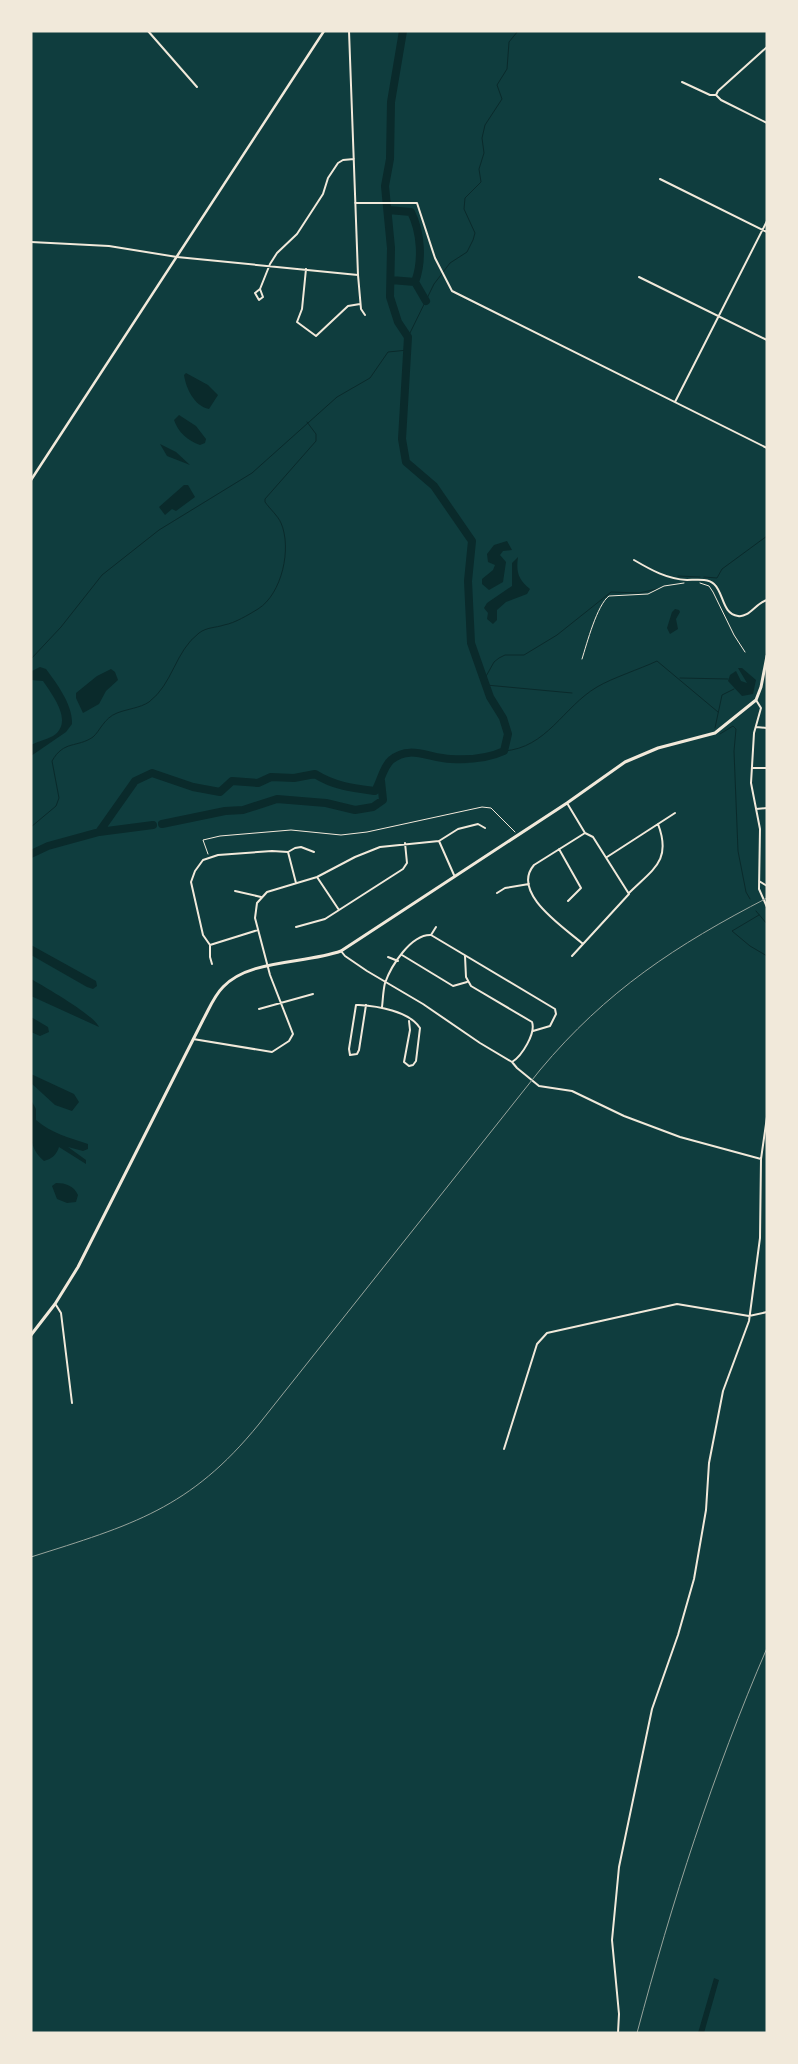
<svg xmlns="http://www.w3.org/2000/svg" width="798" height="2064" font-family="Manrope,sans-serif">
<style>
.water{fill:#0a2a2b}
.lines{fill:none;stroke-linecap:round;stroke-linejoin:round}
.stream{stroke:#0a2a2b;stroke-width:1}
.river{stroke:#0a2a2b;stroke-width:8}
.path{stroke:#f1e9da;stroke-width:1}
.minor{stroke:#f1e9da;stroke-width:2}
.tertiary{stroke:#f1e9da;stroke-width:2.5}
.secondary{stroke:#f1e9da;stroke-width:3}
.rail{stroke:#97a49c;stroke-width:1}
</style>
<rect width="100%" height="100%" fill="#0f3d3e"/>
<!-- water -->
<path class="water" d="M186 373 208 385 218 395 209 409C194 406 186 388 184 375Z
M179 415 196 426 206 439 205 443 200 445C188 441 178 432 174 420Z
M160 444 176 452 190 465 167 456Z
M184 485H188L195 497 176 511 172 509 165 515 159 507Z
M507 541 512 550 503 551 500 555 506 562 503 582 489 590 482 584V579L493 570 495 565 488 562 487 554 494 545Z
M518 557C516 572 518 579 530 589L527 594 506 602 497 610V620L493 624 487 619 488 613 484 608 487 603 512 586V563Z
M675 609 679 610 680 612 676 619 678 629 670 634 667 628 672 612Z
M40 667 46 669C57 684 73 705 72 724L66 732 31 756V745C38 741 46 740 53 736 74 722 53 696 43 681L31 680 32 671Z
M738 668H742L756 680 753 694 742 696 728 681 730 675 736 671 741 681 747 683Z
M111 669 115 672 118 680 106 691 99 704 83 713 76 698V693L97 676Z
M31 945 87 976 96 981 97 986 93 989 87 987 31 955Z
M31 979C45 987 94 1015 99 1027L31 996Z
M31 1017 48 1027 49 1032 40 1036 31 1032Z
M31 1074 74 1094 79 1102 72 1111 55 1105 31 1083Z
M31 1100 36 1109V1120C51 1133 70 1138 88 1144V1149L83 1151 68 1147 86 1160V1164L59 1147C57 1154 52 1159 44 1161 25 1145 31 1124 31 1100Z
M56 1183C66 1183 74 1186 78 1195L76 1202 67 1203 57 1199 52 1186Z
M714 1978 719 1980 704 2033H698Z"/>
<g class="lines">
<!-- stream -->
<path class="stream" d="M408 337 434 284 450 263 467 252 473 240 475 233 464 209 465 198 481 182 479 169 484 153 482 138 485 125 502 99 497 85 507 69 509 42 518 31
M678 576 700 577
M704 577 717 578 722 569 767 536
M31 659 61 627 102 575 159 530 252 473 337 397 370 378 388 352 408 350
M680 678 728 679
M484 680 494 662 499 658 505 655H524L557 635 611 592 639 593 657 589
M486 685 572 693
M715 728 722 695 734 689
M720 734 733 726 736 729 734 751 738 851 746 892 750 899
M504 751C547 748 563 707 597 687 612 678 640 669 657 661L718 712
M31 827 56 806 59 798 52 761C64 740 77 748 93 737 100 731 104 718 117 713 127 709 140 708 149 702 173 684 175 651 199 633 207 627 215 628 224 625 235 623 248 615 258 609 282 594 292 548 281 523 278 516 270 509 265 502V499L316 441V434L307 422
M756 911 767 924
M759 915 732 931 750 946 767 956"/>
<!-- river -->
<path class="river" d="M388 210 411 212C421 232 423 261 415 282L426 301
M391 280 415 282
M162 824 225 811 243 810 277 799 326 803 355 810 373 807 383 800 381 781
M99 832 153 825
M31 854 48 846 99 832 135 781 152 773 193 787 220 792 232 781 258 783 271 777 294 778 315 774C334 786 352 788 375 791 381 781 383 767 391 760 410 744 430 759 451 759 470 760 487 759 504 751L508 734 503 718 490 697 471 643 468 581 472 541 434 486 406 462 402 439 408 337 398 322 390 297 391 248 385 186 390 159 391 102 403 31"/>
<!-- path -->
<path class="path" d="M700 583 709 586 713 592 734 635 745 652
M582 659C587 643 597 605 609 596L648 594 664 586 684 583
M208 854 203 840 220 836 291 830 341 835 367 832 482 807 491 808 515 832"/>
<!-- minor -->
<path class="minor" d="M148 31 197 87
M349 31 358 275 361 309 365 315
M682 82 710 95H716L721 100 767 123
M716 95 718 91 767 47
M660 179 767 232
M355 203H417L435 258 452 291 767 448
M31 242 109 246 177 257 358 275
M306 269 302 309 297 322 316 336 348 306 360 304
M639 277 767 340
M260 289 263 297 259 300 255 293 260 289 270 264 277 253 297 234 323 194 328 178 338 163 343 160 354 159
M675 402 767 221
M634 560C651 570 667 579 687 580 695 580 708 578 714 584 724 593 722 614 738 616 749 618 756 603 767 600
M756 700 761 708 754 733 751 783 760 829 759 889 767 907
M756 727 767 728
M752 768H767
M567 803 585 833 593 837 629 894 572 956
M756 809 767 808
M439 841 454 875
M559 849 581 888 568 901
M288 852 296 883
M607 857 675 813
M317 877 339 910
M759 881 767 886
M235 891 261 897
M497 893 505 888 529 884
M629 893C653 869 672 861 658 824
M296 927 325 919 403 869 407 863 405 843
M431 935 436 927
M583 944C565 928 510 893 534 865L585 833
M210 945 258 930
M341 951 345 956 367 971 423 1004 480 1043 512 1062
M402 955 453 986 467 982
M465 956 466 977 471 986 532 1022C536 1033 522 1056 512 1062
M388 957 398 961
M212 964 210 957V945L203 935 191 882 195 871 203 860 218 855 272 851 288 852 295 848 301 847 314 852
M366 1005 359 1050 357 1054 350 1055 349 1049 356 1005H359C377 1006 409 1011 420 1028L416 1061 413 1065 409 1066 404 1062 410 1030 409 1021
M382 1007C383 999 383 991 385 983 391 966 411 934 431 935L555 1009 556 1014 550 1026 533 1031
M259 1009 313 994
M193 1039 272 1052 289 1041 293 1034 270 975 255 918 257 903 267 892 317 877 355 857 380 847 439 841 458 829 478 824 485 828
M512 1062 517 1068 539 1086 572 1091 624 1116 680 1137 761 1159
M56 1305 61 1313 72 1403
M504 1449 537 1344 547 1333 677 1304 749 1316 767 1312
M618 2033 619 2014 612 1940 619 1867 652 1709 678 1635 694 1579 706 1510 709 1463 723 1391 749 1321 760 1238 761 1159 767 1117"/>
<!-- tertiary -->
<path class="tertiary" d="M31 480 324 31"/>
<!-- secondary -->
<path class="secondary" d="M31 1335 55 1304 78 1267 203 1020C209 1009 214 996 223 987 249 959 305 964 341 951L567 803 625 762 658 748 715 733 756 700 761 687 767 656"/>
<!-- rail -->
<path class="rail" d="M31 1557C132 1525 190 1509 259 1424L540 1070C606 991 676 945 767 898
M637 2033C672 1902 713 1773 767 1648"/>
</g>
<!-- border -->
<rect width="798" height="2064" fill="none" stroke="#f1e9da" stroke-width="65"/>
</svg>
